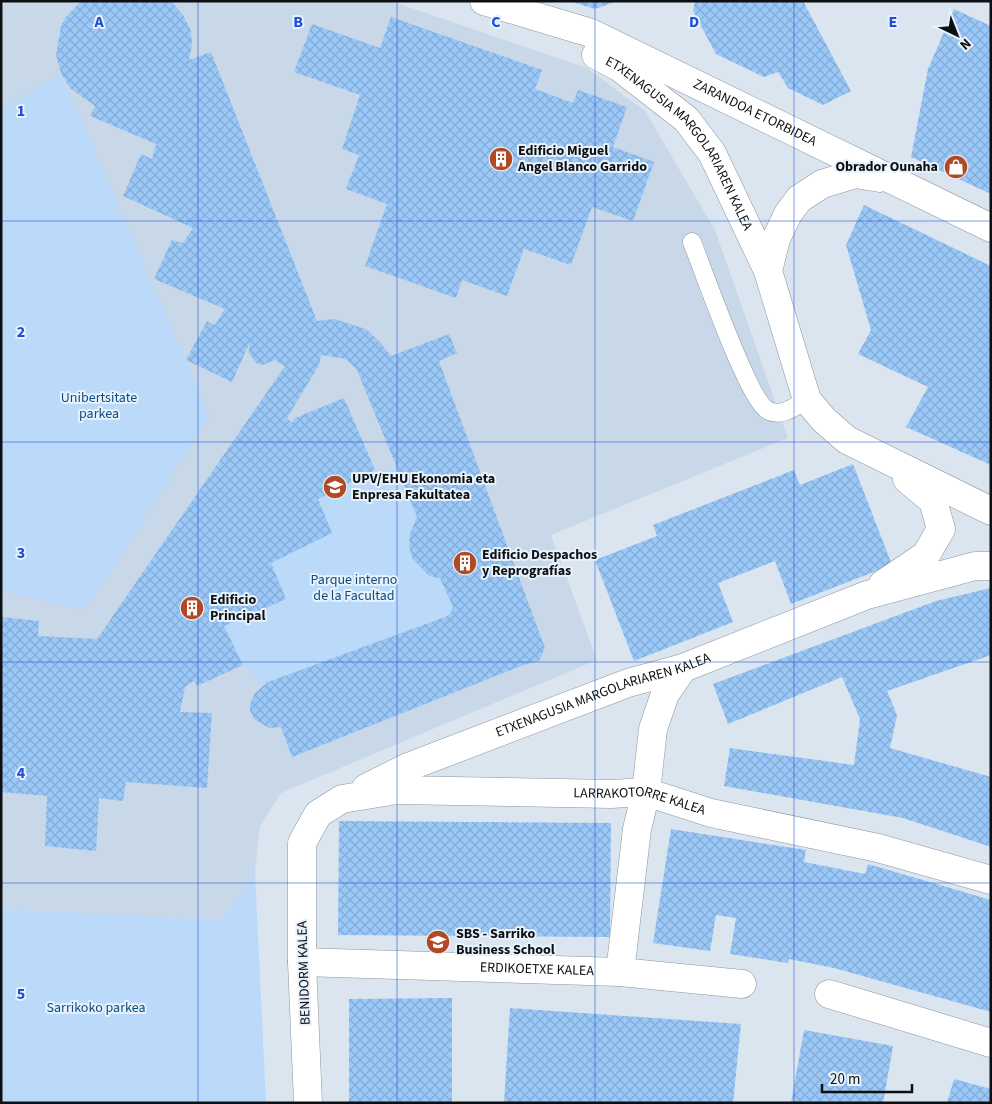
<svg xmlns="http://www.w3.org/2000/svg" width="992" height="1104" font-family="'Source Sans 3',sans-serif">
<style>
.built{fill:#c9d8e8}
.green{fill:#bbd9f9}
.building{fill:url(#building-cross-hatch)}
.lines{fill:none;stroke-linecap:round;stroke-linejoin:round}
.service-casing{stroke:#8c959f;stroke-width:19}
.minor-casing{stroke:#8c959f;stroke-width:29}
.service{stroke:#fff;stroke-width:18}
.minor{stroke:#fff;stroke-width:28}
.grid{fill:none;stroke:#1d4ed8;stroke-width:1;stroke-opacity:0.55}
.labels{text-anchor:middle;dominant-baseline:central;stroke-width:4;stroke-linejoin:round;paint-order:stroke}
.street-label{font-size:14px;fill:#0c1013;stroke:#e8f2fd}
.poi-label{font-size:14px;font-weight:bold;fill:#0c1013;stroke:#e8f2fd;text-anchor:start}
.park-label{font-size:14px;fill:#0e4d82;stroke:#e8f2fd}
.grid-label{font-size:16px;text-anchor:middle;font-weight:bold;fill:#1d4ed8;stroke:#e8f2fd;stroke-width:4;stroke-linejoin:round;paint-order:stroke}
</style>
<defs>
<pattern id="building-cross-hatch" width="8" height="8" patternUnits="userSpaceOnUse" patternTransform="scale(1.25)"><rect width="8" height="8" fill="#9ac8f8"/><path d="M0 0l8 8M0 8l8-8" fill="none" stroke="#84abd4"/></pattern>
</defs>
<rect width="100%" height="100%" fill="#dbe5f0"/>
<!-- built -->
<path class="built" d="M5 1H391L587 68 645 111 715 230 788 438 551 535 597 660 281 793 260 826 255 872 222 920 1 909V11Z"/>
<!-- green -->
<path class="green" d="M61 73 210 417 85 610 1 591V109Z
M396 465 417 517C402 541 411 572 440 578L453 607 450 614 263 686 243 665 224 626 286 599 271 563 332 533 318 499Z
M255 872 266 1103H1V909L222 920Z"/>
<!-- building -->
<path class="building" d="M81 1H171L183 15 191 31 192 44 189 60 211 52 317 321 334 319 366 329 380 342 391 356 449 334 457 353 439 361 545 648 539 661 526 664 292 757 281 727 269 728 254 719 250 711V704L255 693 268 682 445 617 450 614 453 607 440 578 429 576 412 558 409 546 410 534 417 517 357 370 346 359 321 355 319 365 287 418 292 423 295 418 344 398 375 470 318 499 332 533 271 563 286 599 224 626 243 665 197 686 194 681 185 687 180 712 212 713 207 788 126 782 123 801 99 798 96 851 45 846 47 796 1 792V617L39 621 38 636 97 639 285 366 275 360 262 365 256 363 249 353V344L232 382 186 360 207 321 215 325 225 309 154 279 172 240 183 243 193 228 123 196 141 154 152 159 156 144 90 116 95 106 70 88 61 73 56 55 61 26 66 17Z
M569 1H617L595 9Z
M695 1H803L851 91 823 105 788 88 778 72 764 77 716 54 693 11Z
M954 9 991 26V194L911 157 928 69Z
M391 17 542 70 535 89 573 103 578 90 627 107 613 147 654 162 633 221 592 207 571 265 524 249 507 296 462 280 456 298 365 266 387 204 346 189 359 155 342 149 360 95 294 72 312 24 380 48Z
M864 205 991 266V465L906 427 928 387 858 354 871 330 846 245Z
M853 464 892 565 791 604 775 561 718 583 733 622 634 661 595 560 657 536 653 525 794 470 800 485Z
M991 588V655L887 691 897 715 890 748 991 777V847L903 818 724 786 730 748 854 765 860 719 842 677 728 724 713 684 936 601Z
M339 821 611 823 610 937 338 935Z
M671 829 806 850 804 862 865 874 868 864 991 900V1012L834 968 789 959 788 963 730 954 736 918 716 915 710 951 653 943Z
M452 998V1103H349V999Z
M510 1008 741 1024 733 1103H504Z
M804 1030 893 1046 883 1103H791Z
M954 1079 991 1089V1103H947Z"/>
<g class="lines">
<!-- service casing -->
<g class="service-casing">
<path id="service" d="M692 242C703 269 749 403 769 411 783 417 795 406 807 400"/>
</g>
<!-- minor casing -->
<g class="minor-casing">
<g id="minor">
<path id="s1" d="M484 1 591 33 991 228"/>
<path id="s2" d="M596 55 619 67 686 119 712 153 768 271"/>
<path d="M880 178 855 174 822 184 799 199 788 214 776 239 768 271 807 400 824 420 847 440 991 511"/>
<path d="M883 584 926 555 941 529 933 501 907 479"/>
<path id="s3" d="M366 788 408 767 628 683 683 668 867 595 975 566H991"/>
<path id="s4" d="M302 962 620 972 742 984"/>
<path d="M620 972 637 829 646 792 653 729 665 694 683 668"/>
<path d="M829 994 991 1043"/>
<path id="s5" d="M308 1103 302 962V843L318 814 342 799 397 790 611 794 646 792 711 813 878 848 991 880"/>
</g>
</g>
<!-- service -->
<use href="#service" class="service"/>
<!-- minor -->
<use href="#minor" class="minor"/>
</g>
<!-- grid -->
<path class="grid" d="M198 1V1103M397 1V1103M595 1V1103M794 1V1103M1 221H991M1 442H991M1 662H991M1 883H991"/>
<!-- icons -->
<defs>
<g id="building-disc" transform="scale(1.25)"><circle r="9.5" fill="#b14a24" stroke="#e8f2fd"/><path d="M-4-6H4V6H1V3H-1V6H-4ZM-2.5-4.3h1.7v1.8h-1.7ZM.8-4.3h1.7v1.8H.8ZM-2.5-1h1.7V.8h-1.7ZM.8-1h1.7V.8H.8Z" fill="#fff"/></g>
<g id="shop-disc" transform="scale(1.25)"><circle r="9.5" fill="#b14a24" stroke="#e8f2fd"/><path d="M-5-2.5h2.3a2.7 3.5 0 0 1 5.4 0H5L5.5 6h-11ZM-1.5-2.5h3a1.5 2.3 0 0 0-3 0Z" fill="#fff"/></g>
<g id="university-disc" transform="scale(1.25)"><circle r="9.5" fill="#b14a24" stroke="#e8f2fd"/><path d="M0-5L7-2L0 1L-7-2ZM-4 1L0 2.5L4 1V4Q0 6-4 4Z" fill="#fff"/></g>
</defs>
<g fill-rule="evenodd">
<use href="#building-disc" x="501" y="159"/>
<use href="#shop-disc" x="956" y="167"/>
<use href="#university-disc" x="335" y="487"/>
<use href="#building-disc" x="465" y="563"/>
<use href="#building-disc" x="192" y="608"/>
<use href="#university-disc" x="438" y="942"/>
</g>
<g class="labels">
<!-- street labels -->
<g class="street-label">
<text stroke="none"><textPath href="#s1" startOffset="294">ZARANDOA ETORBIDEA</textPath></text>
<text stroke="none"><textPath href="#s2" startOffset="125">ETXENAGUSIA MARGOLARIAREN KALEA</textPath></text>
<text stroke="none"><textPath href="#s3" startOffset="255">ETXENAGUSIA MARGOLARIAREN KALEA</textPath></text>
<text stroke="none"><textPath href="#s5" startOffset="621">LARRAKOTORRE KALEA</textPath></text>
<text stroke="none"><textPath href="#s4" startOffset="235">ERDIKOETXE KALEA</textPath></text>
<text transform="translate(304 973) rotate(-92)">BENIDORM KALEA</text>
</g>
<!-- poi labels -->
<g class="poi-label">
<text x="518" y="151">Edificio Miguel<tspan x="518" dy="16">Angel Blanco Garrido</tspan></text>
<text x="938" y="167" text-anchor="end">Obrador Ounaha</text>
<text x="352" y="479">UPV/EHU Ekonomia eta<tspan x="352" dy="16">Enpresa Fakultatea</tspan></text>
<text x="482" y="555">Edificio Despachos<tspan x="482" dy="16">y Reprografías</tspan></text>
<text x="210" y="600">Edificio<tspan x="210" dy="16">Principal</tspan></text>
<text x="456" y="934">SBS - Sarriko<tspan x="456" dy="16">Business School</tspan></text>
</g>
<!-- park labels -->
<g class="park-label">
<text x="99" y="398">Unibertsitate<tspan x="99" dy="16">parkea</tspan></text>
<text x="354" y="580">Parque interno<tspan x="354" dy="16">de la Facultad</tspan></text>
<text x="96" y="1008">Sarrikoko parkea</text>
</g>
</g>
<g class="grid-label">
<text x="99" y="27">A</text>
<text x="298" y="27">B</text>
<text x="496" y="27">C</text>
<text x="694" y="27">D</text>
<text x="893" y="27">E</text>
<text x="21" y="116">1</text>
<text x="21" y="337">2</text>
<text x="21" y="558">3</text>
<text x="21" y="778">4</text>
<text x="21" y="999">5</text>
</g>
<!-- border -->
<rect width="992" height="1104" fill="none" stroke="#0c1013" stroke-width="5"/>
<!-- north arrow -->
<g transform="translate(957 35) rotate(137)" stroke="#e8f2fd" stroke-width="4" paint-order="stroke">
<path d="M0-4L9 19L0 12L-9 19Z" fill="#0c1013"/>
<text y="-8" font-size="14" font-weight="bold" text-anchor="middle" fill="#0c1013">N</text>
</g>
<!-- scale -->
<path d="M822 1084v8h90v-8" fill="none" stroke="#0c1013" stroke-width="2.5"/>
<text x="830" y="1084" font-size="15" fill="#0c1013" stroke="#e8f2fd" stroke-width="4" paint-order="stroke">20 m</text>
</svg>
